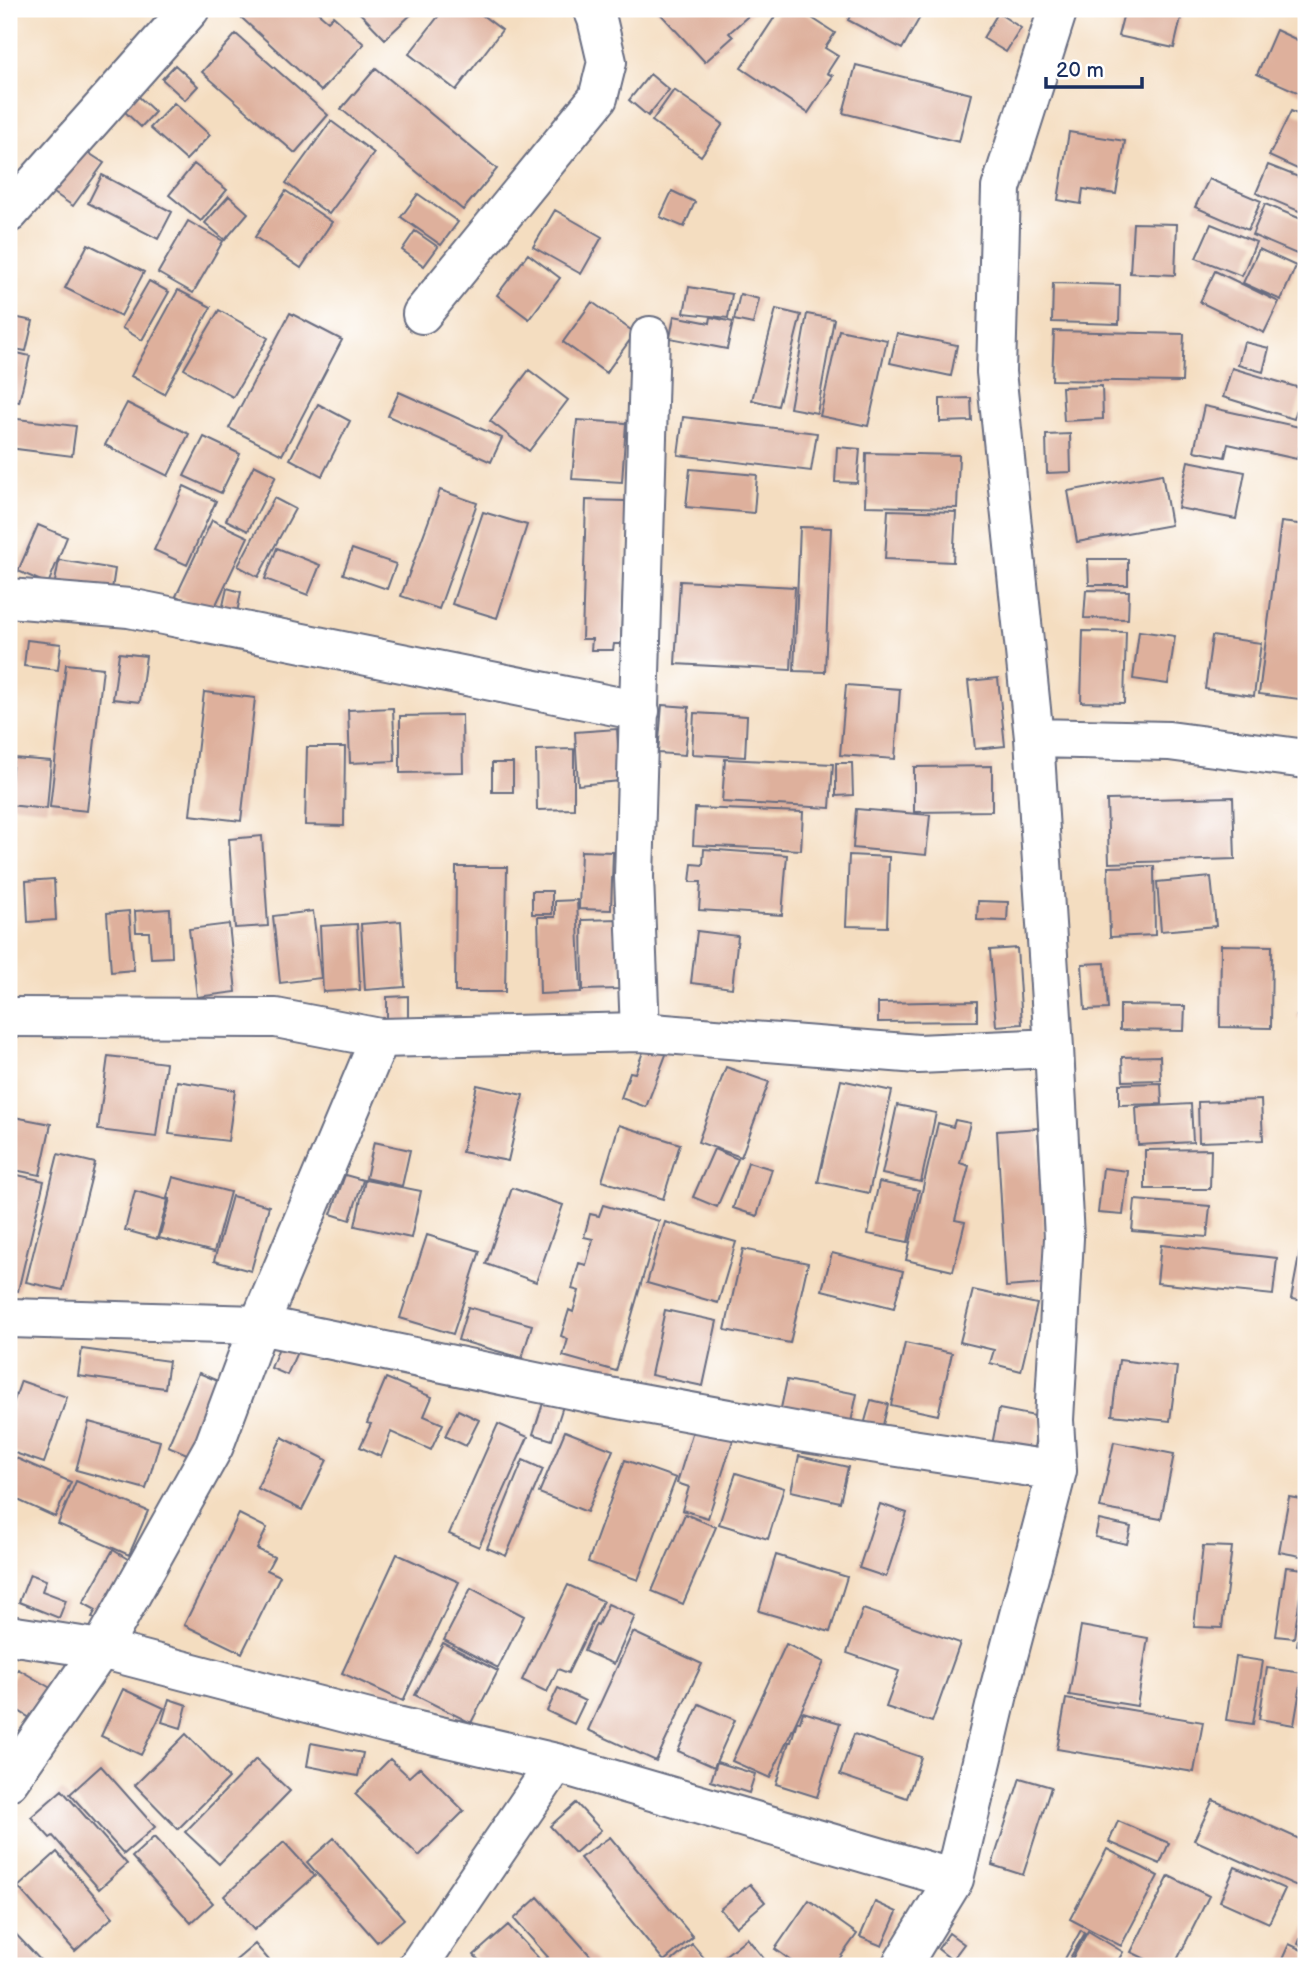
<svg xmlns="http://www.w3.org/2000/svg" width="1315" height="1975" font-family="'Balsamiq Sans',sans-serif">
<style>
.building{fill:#deb09c}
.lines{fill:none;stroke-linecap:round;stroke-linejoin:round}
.minor-casing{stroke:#676c80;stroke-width:42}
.minor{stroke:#fff;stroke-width:38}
</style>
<rect width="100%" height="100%" fill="#fff"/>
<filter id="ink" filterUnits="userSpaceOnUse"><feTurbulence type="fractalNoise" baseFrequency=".0143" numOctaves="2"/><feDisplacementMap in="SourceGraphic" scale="14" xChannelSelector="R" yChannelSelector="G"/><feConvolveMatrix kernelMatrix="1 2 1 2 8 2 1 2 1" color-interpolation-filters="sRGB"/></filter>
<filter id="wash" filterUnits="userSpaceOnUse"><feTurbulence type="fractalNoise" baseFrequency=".00686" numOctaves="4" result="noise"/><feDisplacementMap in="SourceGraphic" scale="28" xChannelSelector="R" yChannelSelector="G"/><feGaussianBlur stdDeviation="1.57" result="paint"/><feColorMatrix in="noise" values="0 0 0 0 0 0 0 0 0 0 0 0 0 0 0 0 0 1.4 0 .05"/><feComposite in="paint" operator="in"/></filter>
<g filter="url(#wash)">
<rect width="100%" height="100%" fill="#f4ddc0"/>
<g id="blocks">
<!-- building -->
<path class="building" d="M232 9H314L328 21 333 16 364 44 321 91Z
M356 9H417L385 39Z
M444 9H474L502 30 456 90 409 54Z
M656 9H756L729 33 733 37 705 62Z
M780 9H798L835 33 825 48 838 56 827 73 833 76 808 113 741 68Z
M854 9H917L923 12 902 49 848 20Z
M1125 9H1183L1174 48 1118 36Z
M998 13 1021 28 1006 52 983 38Z
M1276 30 1306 44V96L1257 74Z
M236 34 328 115 295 153 202 72Z
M175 65 198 86 185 100 162 79Z
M856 65 971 94 959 142 843 113Z
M376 68 497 169 463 210 341 109Z
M650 74 669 90 648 116 629 100Z
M674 90 723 124 701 156 652 121Z
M137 95 155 112 141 127 123 110Z
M174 103 210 135 186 160 150 128Z
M1291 111 1306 118V173L1269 156Z
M331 121 374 153 329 214 286 183Z
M1069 132 1125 141 1116 194 1083 189 1081 204 1058 200Z
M81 148 104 163 73 206 51 191Z
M194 164 227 190 201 221 169 195Z
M1268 165 1306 180V214L1256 193Z
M102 175 172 212 158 239 88 203Z
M1209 179 1261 201 1248 230 1195 207Z
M286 191 332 222 301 268 255 237Z
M672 191 695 202 684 227 660 217Z
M418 194 458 222 441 245 401 217Z
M229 196 248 213 225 240 205 223Z
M1265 204 1306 221V258L1252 235Z
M555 210 602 237 581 274 533 247Z
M188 221 223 241 193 293 158 273Z
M1133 223 1177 224 1175 275 1130 273Z
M1211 224 1256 242 1242 276 1196 258Z
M415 231 438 247 424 266 402 250Z
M88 244 144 272 121 316 65 288Z
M1259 249 1296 266 1281 300 1243 283Z
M528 254 560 278 529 319 497 295Z
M1215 271 1279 302 1264 333 1200 302Z
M149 281 169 292 142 340 122 328Z
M1053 283 1120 285 1119 324 1052 322Z
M689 287 732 294 728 318 684 313Z
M178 290 211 307 164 394 131 376Z
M740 294 759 299 753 324 734 320Z
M592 302 635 333 606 373 563 342Z
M776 309 801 315 778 406 752 400Z
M219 310 268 338 233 397 184 369Z
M290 313 342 340 282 455 229 428Z
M807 314 834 319 817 413 790 408Z
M9 316 33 321 26 351 9 348Z
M674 316 710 323 711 317 733 322 727 349 670 338Z
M839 330 887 340 868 426 820 416Z
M1054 331 1184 334 1182 382 1052 380Z
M897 333 957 345 951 376 890 363Z
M1244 342 1269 348 1263 372 1238 365Z
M9 351 30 356 19 402 9 399Z
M1232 368 1303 389 1294 419 1223 397Z
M529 370 568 400 529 451 490 421Z
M1102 386 1103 419 1064 421 1062 387Z
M399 392 502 438 491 462 388 416Z
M971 398 972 421 940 422V399Z
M127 403 189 434 168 476 105 445Z
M318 404 350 421 322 476 290 459Z
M1204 406 1304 428 1297 459 1228 444 1225 457 1194 451Z
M683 417 817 433 811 471 678 455Z
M9 418 76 426 72 456 9 448Z
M577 420 626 423 622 482 572 479Z
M1070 434 1071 472 1047 473 1046 435Z
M204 437 240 454 221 493 184 476Z
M837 447 860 449 857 483 835 482Z
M866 453 959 455 957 508 865 506Z
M1188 461 1245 472 1236 519 1178 508Z
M254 465 276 476 248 531 226 520Z
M690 469 757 475 754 513 686 507Z
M1162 474 1171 525 1077 542 1068 491Z
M184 486 216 501 187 565 154 550Z
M440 490 477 503 439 609 401 596Z
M274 498 295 509 258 577 238 566Z
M586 500 626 501 621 644H614L613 650H591L592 639H582Z
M888 510 956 512 953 562 885 559Z
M483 512 527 525 497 618 452 604Z
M212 520 248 537 212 613 176 596Z
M1281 522 1306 525V643L1299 699 1259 694Z
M38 525 67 537 48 584 18 571Z
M800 527 831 528 825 672 794 671Z
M277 548 320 565 308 595 265 579Z
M352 549 396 564 387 589 343 574Z
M1088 559H1128V585H1089Z
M59 560 115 569 111 596 54 587Z
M680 581 795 587 791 670 675 664Z
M227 588 241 592 237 613 222 610Z
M1086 590 1129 591 1128 619 1084 618Z
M1083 631 1126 632 1124 703 1081 702Z
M1139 631 1175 636 1168 684 1133 679Z
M1212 636 1261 643 1254 696 1205 689Z
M27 640 61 644 58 670 24 666Z
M119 653 146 656 140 702 113 699Z
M66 664 103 668 87 811 50 807Z
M998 678 1005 746 975 749 968 681Z
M846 685 900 689 895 759 840 755Z
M204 692 255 698 241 821 190 815Z
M662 705 689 707 685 755 658 753Z
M393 708 395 761 350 763 348 710Z
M694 713 747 716 745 757 692 754Z
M462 715 463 772 400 773V716Z
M617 729 620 781 578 785 575 732Z
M307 747H345L344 826 305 825Z
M574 749V809L537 810 536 750Z
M13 758 51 761 47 809 9 805Z
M725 759 833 764 830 808 722 802Z
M492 763H513V792H492Z
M836 763H852L853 795 836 796Z
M992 766V811L914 812V767Z
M1233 797 1235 859 1109 863 1107 800Z
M695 808 803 812 801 850 693 845Z
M856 809 930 815 926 855 853 848Z
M262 836 268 926 235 928 229 839Z
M704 849 787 855 782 915 699 910 701 882H690L692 864 703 865Z
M581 851 613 852 611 910 579 909Z
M849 855 889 857 887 927 846 926Z
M1154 866 1155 935 1110 937 1108 867Z
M456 867H507L505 992H455Z
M1211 877 1216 926 1161 931 1157 882Z
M54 879 56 920 28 922 26 881Z
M532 891H552V914H532Z
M577 900 581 992 540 994 538 917H555V901Z
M978 901 1008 902 1007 921 977 920Z
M170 909 172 957 151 958 149 932H136L135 911Z
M129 911 134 970 111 972 107 913Z
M313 911 321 978 280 983 273 916Z
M619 919 620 989 583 990 582 920Z
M401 921 405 987 365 990 361 924Z
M229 924 236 992 197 997 189 929Z
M357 924 360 990 323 992 320 926Z
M697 931 738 936 732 988 691 983Z
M1221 945 1272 946 1271 1028 1220 1027Z
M1017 948 1022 1024 996 1026 990 950Z
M1105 963 1108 1009 1085 1010 1082 964Z
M408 996V1022H387V997Z
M977 1001V1021L878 1022V1003Z
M1120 1005 1185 1006 1184 1031 1120 1030Z
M1306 1006V1025L1297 1016Z
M646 1044 667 1052 646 1107 621 1098 630 1072 635 1073Z
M108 1056 166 1063 156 1137 98 1130Z
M1160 1056 1161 1080 1123 1081 1122 1057Z
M726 1067 769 1082 741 1157 698 1142Z
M841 1080 892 1091 869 1193 818 1182Z
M177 1081 235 1090 228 1141 169 1134Z
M1161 1083 1162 1104 1119 1105V1084Z
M477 1085 523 1095 508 1161 462 1152Z
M1261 1100 1263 1140 1199 1142 1198 1102Z
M1191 1104 1193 1142 1138 1145 1136 1107Z
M897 1105 936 1113 921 1182 882 1174Z
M9 1116 51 1124 40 1175 9 1169Z
M955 1120 970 1123 960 1163 969 1166 955 1220 965 1222 953 1271 906 1260 938 1123 953 1127Z
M619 1125 680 1144 663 1199 602 1181Z
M1038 1128 1047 1284 1006 1287 997 1131Z
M374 1142 410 1150 402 1186 366 1178Z
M714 1149 738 1159 717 1207 693 1197Z
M1211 1149 1210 1189H1145V1150Z
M58 1154 95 1163 63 1290 26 1282Z
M748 1162 772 1169 757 1216 733 1208Z
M1103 1168 1128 1171 1123 1215 1098 1213Z
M9 1173 44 1181 18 1291 9 1289Z
M345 1175 363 1180 350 1220 331 1214Z
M173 1177 230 1192 214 1252 159 1238 170 1199 167 1198Z
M365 1180 421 1191 411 1238 355 1226Z
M879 1182 919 1190 908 1242 868 1234Z
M512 1188 563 1205 536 1282 486 1264Z
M135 1191 168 1200 157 1239 125 1230Z
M232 1196 269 1206 251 1271 214 1261Z
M1135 1200 1210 1206 1207 1237 1132 1231Z
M603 1205 659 1221 616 1371 563 1356 568 1339 561 1336 569 1310 573 1312 579 1291 572 1289 579 1263 586 1265 593 1239 584 1237 590 1214 599 1216Z
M665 1222 736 1242 718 1303 647 1283Z
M427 1235 480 1251 453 1334 400 1318Z
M1161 1245 1277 1258 1273 1295 1157 1283Z
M743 1249 808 1263 790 1343 725 1330Z
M1300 1251 1306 1252V1301L1291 1299Z
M832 1253 903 1271 894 1308 822 1290Z
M973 1290 1037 1304 1021 1371 990 1363 994 1350 960 1342Z
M468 1307 532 1325 522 1358 458 1340Z
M665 1310 717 1321 703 1386 651 1375Z
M905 1343 952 1353 938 1415 891 1405Z
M280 1345 297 1352 287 1375 271 1368Z
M82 1349 169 1361 165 1388 78 1376Z
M1119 1360 1177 1367 1170 1421 1112 1415Z
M199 1373 225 1384 194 1457 168 1446Z
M386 1378 432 1397 424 1416 443 1424 431 1450 391 1432 381 1457 360 1447 371 1424 367 1423Z
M787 1380 857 1394 850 1427 780 1413Z
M21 1381 67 1397 44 1463 9 1451V1415Z
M544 1400 563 1406 552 1440 533 1434Z
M871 1400 888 1404 882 1429 864 1425Z
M999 1409 1040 1417 1033 1452 992 1445Z
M458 1410 479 1420 466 1446 445 1436Z
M89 1422 160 1441 146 1489 76 1470Z
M498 1424 528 1437 479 1547 449 1534Z
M694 1427 733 1440 708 1518 682 1510 689 1487 677 1483Z
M565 1431 613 1450 587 1512 539 1493Z
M282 1437 327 1460 302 1510 257 1488Z
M1114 1442 1174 1454 1161 1519 1100 1508Z
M9 1455 71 1482 55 1517 9 1496Z
M799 1456 848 1467 840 1502 791 1491Z
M523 1460 543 1469 506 1556 487 1548Z
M625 1460 676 1478 638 1580 588 1562Z
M736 1473 784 1488 768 1539 719 1524Z
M76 1481 148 1511 129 1555 58 1524Z
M1289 1497 1306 1500V1557L1279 1552Z
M880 1504 907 1513 886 1577 859 1568Z
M239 1514 267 1528 257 1549 274 1557 267 1570 280 1576 242 1653 184 1625Z
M685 1514 716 1527 683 1604 652 1591Z
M1099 1520 1131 1527 1127 1544 1095 1537Z
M1203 1546 1232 1547 1222 1628 1194 1627Z
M113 1550 131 1561 98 1620 92 1617 96 1610 83 1603Z
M397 1554 459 1582 403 1701 342 1673Z
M776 1555 847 1577 830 1632 759 1611Z
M1286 1567 1304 1569 1294 1638 1276 1636Z
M30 1574 46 1580 42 1591 66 1600 59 1618 19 1602Z
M568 1585 603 1601 568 1673 558 1669 547 1692 522 1680Z
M471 1588 524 1616 498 1668 444 1640Z
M1305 1598H1306V1647L1297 1645Z
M608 1604 635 1616 614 1664 584 1651 596 1624 598 1625Z
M863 1609 960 1643 932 1722 886 1707 899 1671 847 1653Z
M1081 1626 1148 1638 1137 1706 1069 1695Z
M633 1632 702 1664 656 1761 588 1730Z
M443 1643 498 1671 471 1723 415 1695Z
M786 1644 824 1662 770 1778 732 1761Z
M1236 1657 1263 1661 1253 1724 1226 1720Z
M1267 1668 1303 1673 1294 1725 1259 1719Z
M18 1669 54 1690 35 1721 9 1705V1684Z
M558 1688 585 1701 574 1724 547 1711Z
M123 1689 164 1708 141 1755 101 1736Z
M169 1699 187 1705 181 1728 162 1722Z
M1066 1699 1203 1722 1194 1772 1057 1749Z
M699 1704 735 1720 714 1767 678 1751Z
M803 1712 840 1723 817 1797 776 1784 789 1742H791L797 1721 800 1722Z
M186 1734 229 1778 178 1829 135 1785Z
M854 1734 921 1757 907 1798 840 1775Z
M311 1743 363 1753 358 1776 307 1766Z
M256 1759 290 1791 219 1864 185 1832Z
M390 1759 409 1777 420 1767 464 1811 419 1856 355 1794Z
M717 1762 755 1774 749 1793 711 1781Z
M101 1766 155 1827 124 1854 70 1794Z
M1020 1778 1051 1787 1023 1875 992 1865Z
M62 1790 127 1864 99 1889 53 1836 50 1838 31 1817Z
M1213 1800 1306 1842V1890L1194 1840Z
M576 1803 601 1830 575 1853 550 1826Z
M1118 1821 1169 1843 1160 1864 1109 1842Z
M154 1837 213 1903 191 1923 132 1857Z
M610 1837 693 1937 664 1961 580 1858Z
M334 1838 404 1919 377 1942 307 1862Z
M284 1842 315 1876 254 1930 224 1896Z
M1107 1849 1158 1876 1121 1946 1070 1919Z
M57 1852 113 1917 75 1951 18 1887Z
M1235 1867 1285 1889 1269 1923 1220 1901Z
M1169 1876 1209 1896 1174 1966H1160L1131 1952Z
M750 1884 765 1902 736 1927 720 1909Z
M538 1897 596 1962 591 1966H550L544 1960 548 1957 514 1919Z
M809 1900 857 1934 834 1966H799L775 1949Z
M875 1902 897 1912 882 1946 860 1937Z
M508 1925 546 1966H484L474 1955Z
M1306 1925V1947L1298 1944Z
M9 1927 46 1966H9Z
M1081 1930 1085 1933 1065 1966 1062 1964Z
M1088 1931 1123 1952 1115 1966H1068Z
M949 1933 964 1944 952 1960 938 1949Z
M747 1938 770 1966H721L717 1962Z
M255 1944 274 1966H229Z
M692 1944 711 1966H666Z
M1289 1944 1306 1952V1966H1279Z"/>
</g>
</g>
<g filter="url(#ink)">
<use href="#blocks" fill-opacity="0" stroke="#676c80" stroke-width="2"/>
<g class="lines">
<!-- minor casing -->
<g class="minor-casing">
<path id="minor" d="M9 213 190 9
M422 314 598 98 607 62 597 19 593 9
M9 598 129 608 640 711
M1034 738 1169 741 1306 759
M9 1017 276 1018 380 1038 640 1032 918 1054 1054 1048
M640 1032 634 877 650 336
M9 1318 259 1325 603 1396 805 1433 1057 1471
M9 1635 101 1649 388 1724 556 1763 954 1879
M9 1781 101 1649 214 1446 259 1325 380 1038
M418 1966 556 1763
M901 1966 954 1879 998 1694 1057 1471 1054 1420 1064 1238 1054 1048 1034 738 996 372 1001 188 1058 9"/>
</g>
<!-- minor -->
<use href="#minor" class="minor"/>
</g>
</g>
<!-- margin -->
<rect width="1315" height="1975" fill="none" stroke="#fff" stroke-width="35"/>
<!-- scale -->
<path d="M1046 77v10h96v-10" fill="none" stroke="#1b2f5e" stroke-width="3.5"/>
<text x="1056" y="77" font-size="21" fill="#1b2f5e" stroke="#ffffff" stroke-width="5" paint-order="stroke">20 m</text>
</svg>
